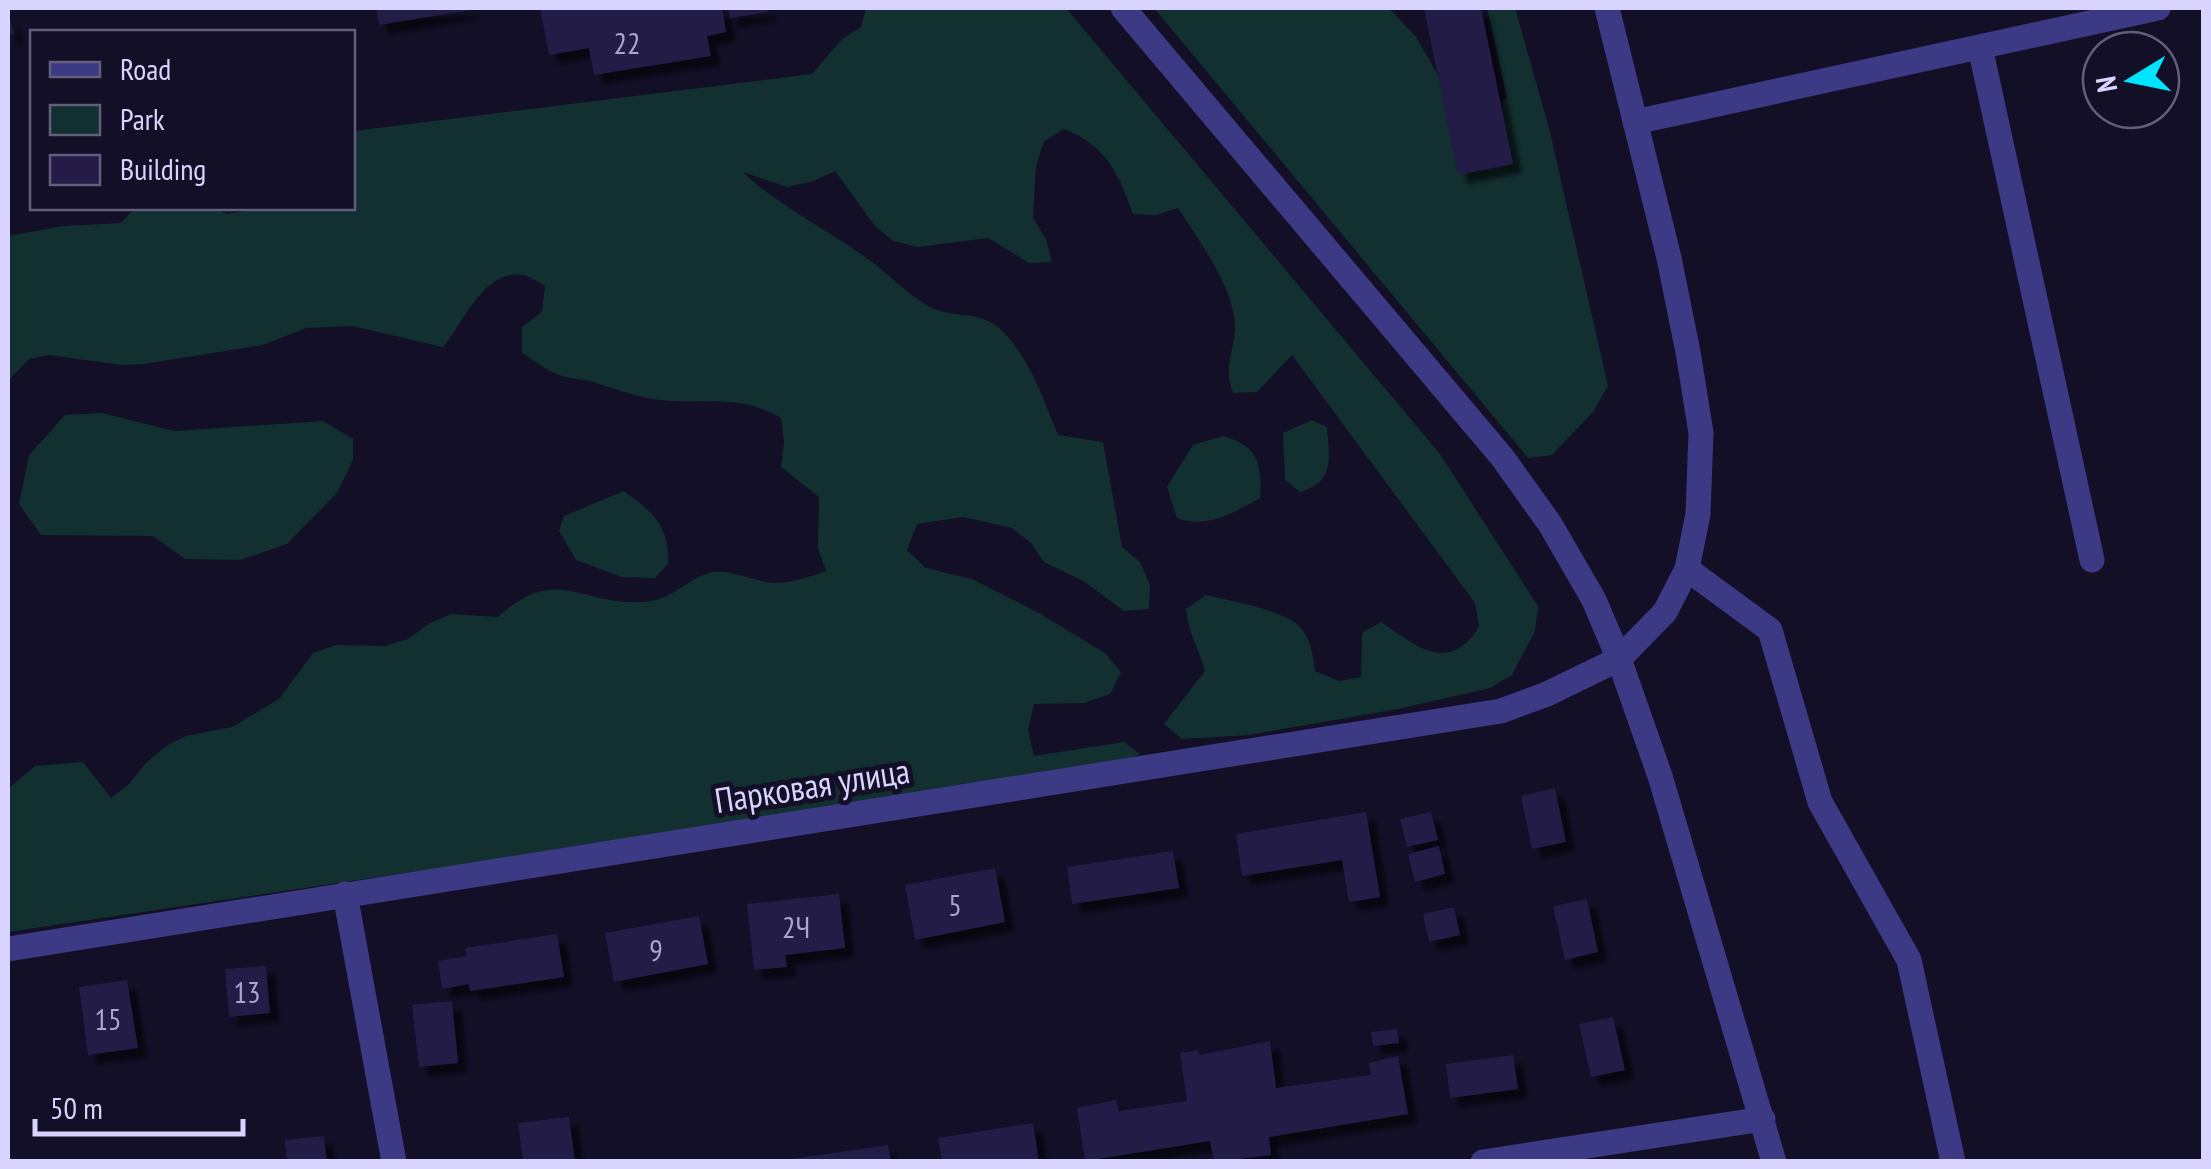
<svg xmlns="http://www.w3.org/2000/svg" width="2211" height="1169" font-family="'PT Sans Narrow',sans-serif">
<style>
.green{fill:#12302f}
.building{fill:#241b47;filter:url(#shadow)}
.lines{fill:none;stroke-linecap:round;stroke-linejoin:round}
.minor{stroke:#3d3a85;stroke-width:25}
.labels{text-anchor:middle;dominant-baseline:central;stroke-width:10;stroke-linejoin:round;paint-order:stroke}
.number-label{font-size:30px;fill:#aca6d1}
.street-label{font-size:35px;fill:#d9d4ff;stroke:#130f26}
</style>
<defs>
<filter id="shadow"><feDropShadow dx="9" dy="9" stdDeviation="2.5" flood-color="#0009"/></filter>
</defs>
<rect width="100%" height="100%" fill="#130f26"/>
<!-- green -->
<path class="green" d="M866 8H1066L1440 454 1538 606 1535 631 1512 675 1490 688 1398 709 1249 735 1182 739 1164 724 1205 671C1199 649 1188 632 1186 609L1206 595C1230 601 1281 609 1299 626 1311 638 1313 656 1315 671L1339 681 1361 677 1362 633 1381 622C1416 646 1449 675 1479 627L1475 603 1292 355 1257 392 1233 393C1222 362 1236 352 1235 323 1232 285 1198 239 1178 208L1156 215 1133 214C1118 173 1107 146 1064 129L1044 141 1036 166 1033 218 1046 239 1052 262 1029 263 988 238 918 247 893 241 875 226 835 171 814 181 787 187 743 172C774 203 830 231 868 259 888 273 906 293 928 306 951 319 979 310 999 328 1029 355 1043 399 1058 435L1103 442 1122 547 1140 562 1150 585 1149 609 1124 611 1085 582 1044 562 1031 543 1012 528 963 517 917 524 907 550 926 568 972 579 1039 613 1105 653 1121 672 1110 694 1084 703 1034 704 1028 730 1034 756 1124 742 1140 754 1111 768 8 932V789L35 766 83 762 111 798 129 784 146 763 166 746 186 736 232 727 279 699 313 653 336 645 385 646 408 639 430 623 451 614 498 617C557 563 580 606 643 602 673 601 689 576 713 572 734 570 753 581 774 583 789 584 812 576 826 571L818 549 819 497 781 467 784 442 781 418C738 393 706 405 660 400 637 397 615 389 593 382 583 379 572 379 562 376 547 371 535 361 522 353V327L542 312 545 286C539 283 530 276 524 275 484 268 463 324 443 347L352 326 306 328 263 345 144 364 121 365 49 355 29 359 8 381V236L64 226 121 223 135 208H218L226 214 268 208H352L353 131 812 74 842 39 861 27Z
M1154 8H1389L1416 37 1450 96 1488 113 1507 98 1487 8H1515L1549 128 1608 386 1593 412 1552 455 1528 458Z
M102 413 174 431 323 421 353 439V460L337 493 287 544 240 560 185 559 153 536 41 535 19 504 29 455 65 415Z
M1312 420 1327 427C1329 458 1336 481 1300 492L1285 480 1283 433Z
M1223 436C1259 446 1262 465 1260 498 1233 513 1208 529 1177 518L1167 487 1193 445Z
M624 491C653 512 670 527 668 564L655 578 622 577 576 560 559 531 564 516Z"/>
<!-- building -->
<path class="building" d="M376 8H471V10L379 25Z
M540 8H722L726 32 707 36 711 56 594 75 589 48 549 55Z
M728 8H767L768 12 730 18Z
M1424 8H1481L1513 164 1458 175Z
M8 12 14 34 8 35Z
M1555 788 1566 842 1532 849 1521 796Z
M1366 812 1380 897 1349 902 1342 860 1242 876 1236 834Z
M1431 812 1438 840 1407 847 1400 819Z
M1439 846 1445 874 1415 882 1408 854Z
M1173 851 1179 888 1072 904 1067 867Z
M995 868 1005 922 915 940 905 885Z
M839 894 845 948 785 955 787 967 754 970 747 904Z
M1587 899 1598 952 1565 960 1553 906Z
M1454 907 1460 935 1429 942 1423 914Z
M699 916 708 964 614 982 605 933Z
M557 934 564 977 470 991 469 984 442 989 438 961 467 956 465 948Z
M266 966 270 1013 229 1017 225 969Z
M127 980 138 1048 88 1055 79 987Z
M452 1001 458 1063 419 1067 412 1005Z
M1613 1017 1625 1070 1591 1077 1579 1024Z
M1397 1029 1399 1043 1373 1046 1371 1032Z
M1270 1041 1276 1088 1371 1075 1369 1063 1398 1056 1408 1114 1269 1137 1271 1155 1214 1162 1210 1141 1085 1161 1077 1108 1116 1100 1119 1111 1187 1101 1180 1053 1198 1050 1199 1055Z
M1513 1055 1518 1089 1450 1098 1446 1064Z
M569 1117 575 1162H523L518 1123Z
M1033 1123 1039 1162H942L938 1138Z
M324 1136 327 1162H287L285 1140Z
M888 1145 891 1162H792V1159Z"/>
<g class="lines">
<!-- minor -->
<path class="minor" d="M1123 8 1502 457 1550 524 1594 600 1619 659 1660 776 1774 1162
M1980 47 2092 560
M1635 122 2158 8
M1687 569 1770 630 1820 802 1909 960 1953 1162
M345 894 394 1162
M8 949 1501 711 1547 694 1619 659 1665 612 1687 569 1698 514 1701 433 1688 352 1669 258 1607 8
M1483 1162 1763 1119"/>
</g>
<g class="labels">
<!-- number labels -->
<g class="number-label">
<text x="627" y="42">22</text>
<text x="955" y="904">5</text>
<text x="796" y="926">2Ч</text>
<text x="656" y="949">9</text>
<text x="247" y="991">13</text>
<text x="108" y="1018">15</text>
</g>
<!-- street labels -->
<g class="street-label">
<text transform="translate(812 785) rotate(-9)">Парковая улица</text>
</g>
</g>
<!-- border -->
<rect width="2211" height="1169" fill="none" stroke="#d9d4ff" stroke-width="20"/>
<!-- legend -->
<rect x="30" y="30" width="325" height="180" fill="#130f26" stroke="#625e7d" stroke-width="2.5"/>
<rect x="50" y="62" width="50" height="15" fill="#3d3a85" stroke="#625e7d" stroke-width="2.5"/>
<text x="120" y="80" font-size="30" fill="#d9d4ff">Road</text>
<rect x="50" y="105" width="50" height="30" fill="#12302f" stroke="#625e7d" stroke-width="2.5"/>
<text x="120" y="130" font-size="30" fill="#d9d4ff">Park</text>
<rect x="50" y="155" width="50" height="30" fill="#241b47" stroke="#625e7d" stroke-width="2.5"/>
<text x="120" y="180" font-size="30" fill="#d9d4ff">Building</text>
<!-- north arrow -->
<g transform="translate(2131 80) rotate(260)"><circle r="48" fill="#130f26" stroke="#625e7d" stroke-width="2.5"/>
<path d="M0-8L18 38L0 25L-18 38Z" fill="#00e5ff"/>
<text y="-15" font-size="28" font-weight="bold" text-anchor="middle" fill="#d9d4ff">N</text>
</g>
<!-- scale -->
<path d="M35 1119v15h208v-15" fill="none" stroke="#d9d4ff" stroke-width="5"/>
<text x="50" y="1119" font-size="30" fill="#d9d4ff" stroke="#130f26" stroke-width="8" paint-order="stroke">50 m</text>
</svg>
